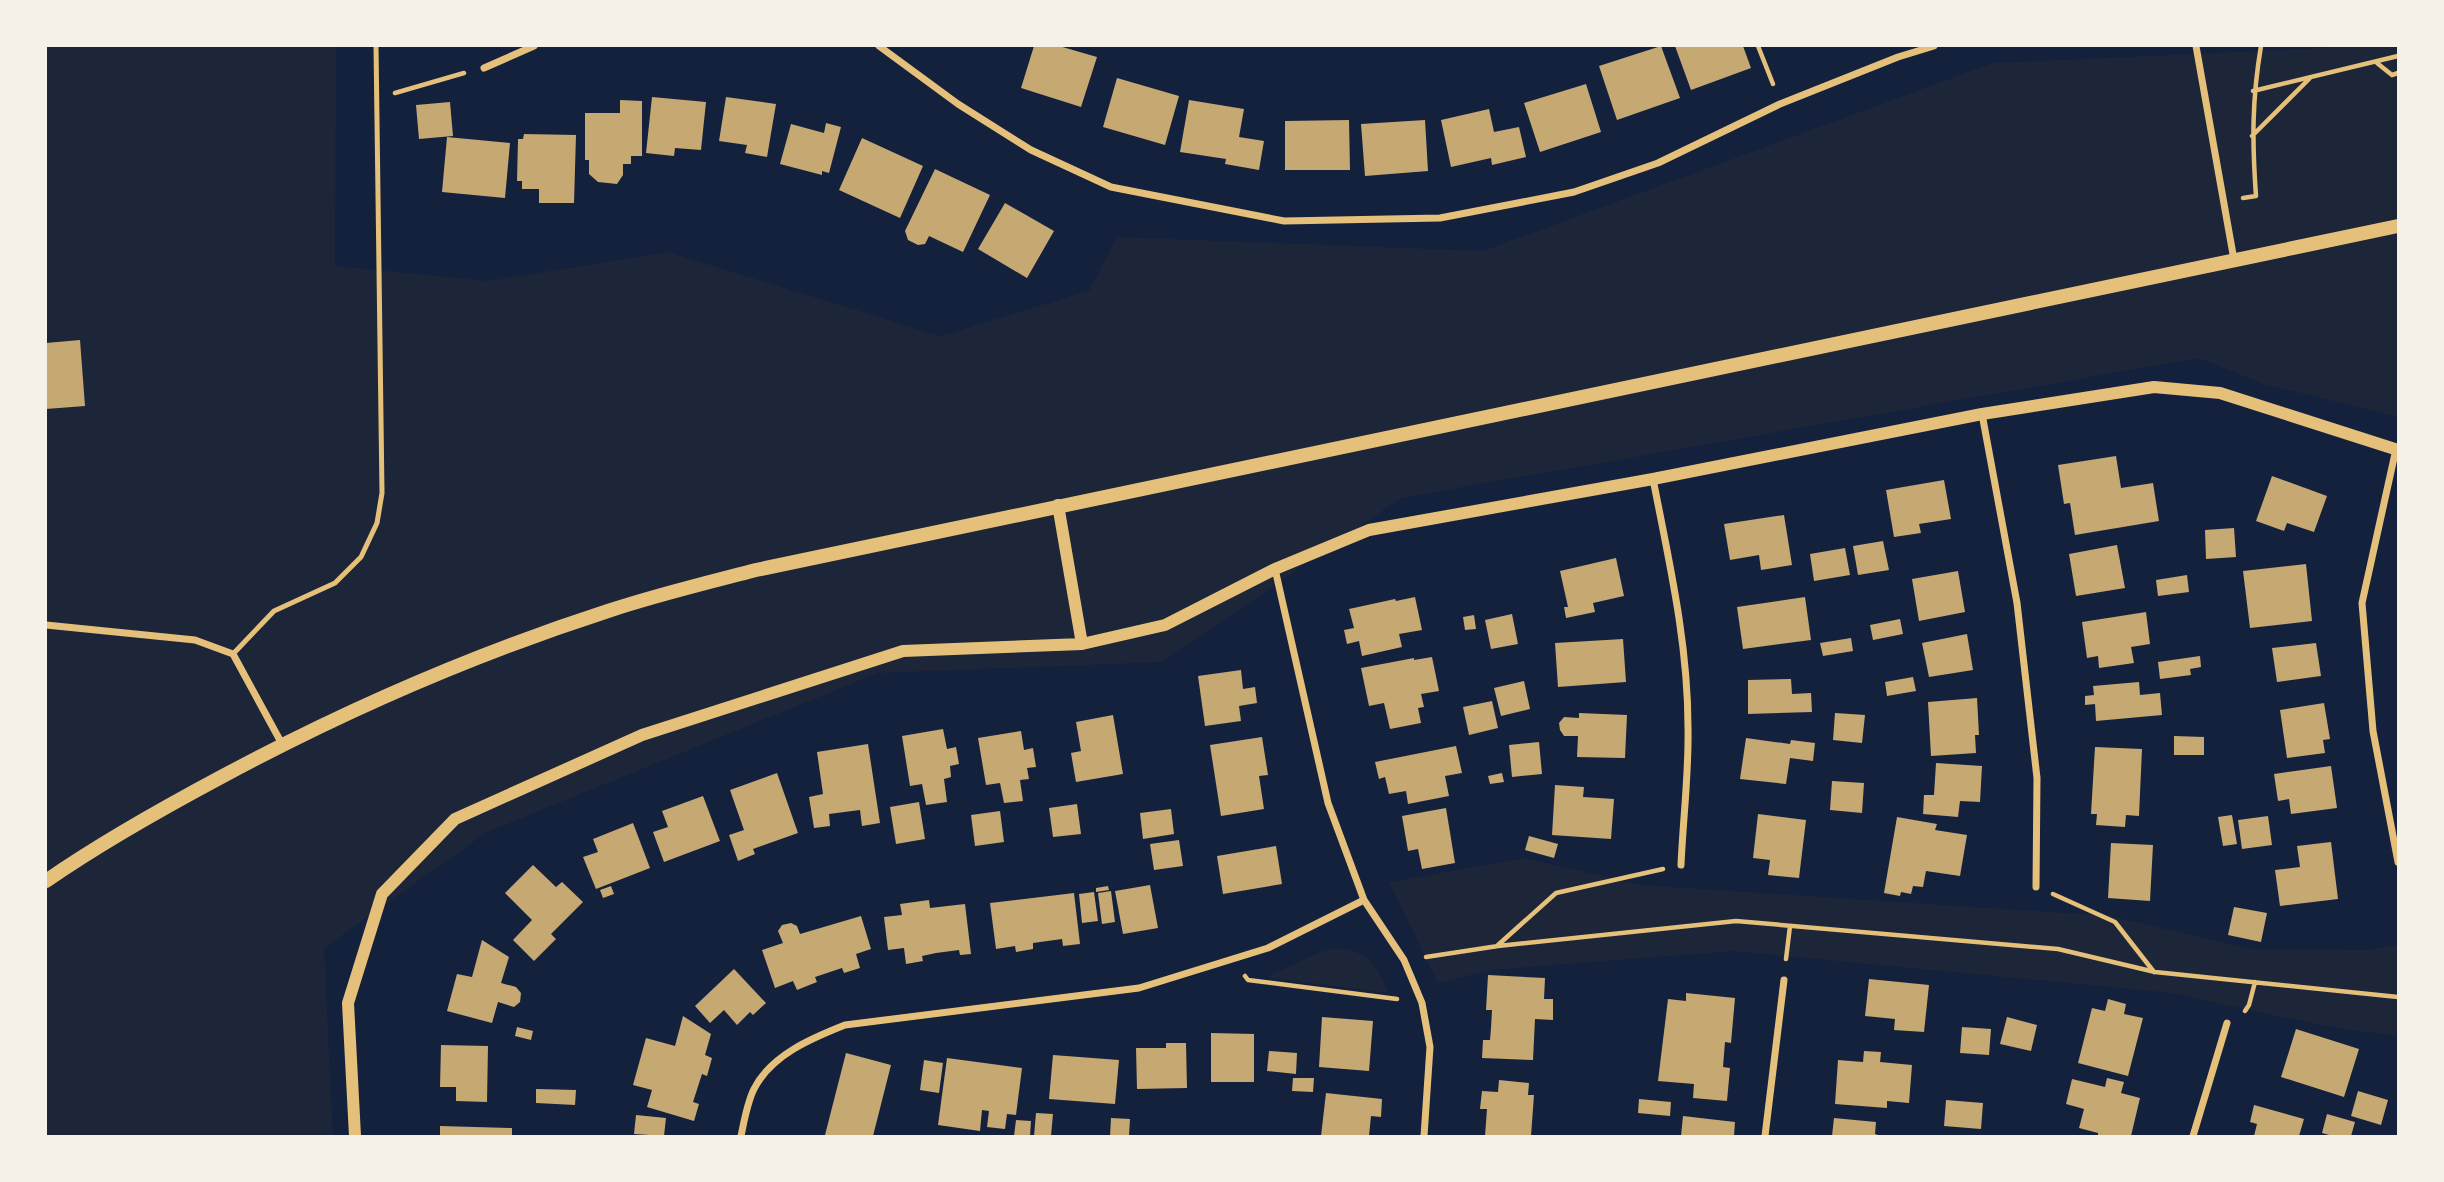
<svg xmlns="http://www.w3.org/2000/svg" width="2444" height="1182" font-family="'Libre Baskerville',serif">
<style>
.green{fill:#1d2539}
.building{fill:#c6a872}
.lines{fill:none;stroke-linecap:round;stroke-linejoin:round}
.path{stroke:#e5c07b;stroke-width:4.5}
.service{stroke:#e5c07b;stroke-width:5}
.minor{stroke:#e5c07b;stroke-width:7}
.tertiary{stroke:#e5c07b;stroke-width:12}
.secondary{stroke:#e5c07b;stroke-width:14}
</style>
<rect width="100%" height="100%" fill="#14213d"/>
<!-- green -->
<path class="green" d="M46 46H336L335 266 488 281 668 252 940 336 1089 291 1117 237 1483 251 1993 63 2324 48 2336 46H2398V417L2264 384 2199 358 1401 498 1163 662 878 673 487 832 324 948 333 1136H46Z
M1525 858 1641 885 2110 916 2250 949 2369 950 2398 945V1036L2343 1029 2267 1014 2172 993 1733 951 1490 970 1438 983 1389 882Z
M1335 948C1369 951 1376 964 1389 993L1267 977 1318 953Z"/>
<!-- building -->
<path class="building" d="M1034 46H1059L1097 57 1081 107 1021 88Z
M1661 46 1680 98 1617 120 1599 66Z
M1675 46H1743L1751 68 1691 90Z
M1117 78 1179 96 1165 145 1103 127Z
M1586 84 1601 132 1540 152 1524 103Z
M652 97 706 102 701 150 675 148 674 156 646 153Z
M726 97 776 104 767 157 745 153 747 145 719 141Z
M620 100 642 101V156H631V164H623V175L617 184 598 182 589 174V160H585V113H620Z
M1189 100 1244 109 1239 137 1264 141 1259 170 1225 164 1226 159 1180 152Z
M450 102 453 136 419 139 416 105Z
M1489 109 1494 132 1519 127 1526 157 1492 165 1491 158 1451 167 1441 120Z
M1349 120 1350 170H1285V121Z
M1425 120 1428 171 1365 176 1361 124Z
M826 123 841 127 829 173 822 171V175L780 164 791 124 824 133Z
M524 134 576 135 574 203H539V189H522V181H517L518 139H523Z
M447 137 510 143 505 198 442 192Z
M862 138 923 166 900 218 839 190Z
M935 169 990 195 963 252 929 236 925 244 918 245 908 240 905 231Z
M1005 203 1054 231 1027 278 978 249Z
M80 340 85 406 46 409V343Z
M2116 456 2121 488 2153 483 2159 521 2075 535 2070 503 2064 504 2058 465Z
M2272 476 2327 496 2314 532 2287 523 2284 531 2256 521Z
M1944 480 1951 519 1919 524 1921 533 1894 537 1886 490Z
M1784 515 1792 565 1761 570 1759 555 1730 560 1724 524Z
M2234 528 2236 557 2206 559 2205 530Z
M1883 541 1889 570 1858 575 1853 546Z
M2117 545 2125 588 2076 596 2069 554Z
M1845 548 1850 575 1814 581 1810 554Z
M1616 558 1624 596 1593 603 1595 612 1566 618 1564 607H1568L1560 571Z
M2306 564 2312 621 2250 628 2243 571Z
M1958 571 1965 612 1919 621 1912 579Z
M2187 575 2189 592 2158 596 2156 580Z
M1415 597 1422 630 1399 634 1402 647 1362 656 1359 641 1347 644 1344 630 1354 628 1349 609 1395 599 1396 601Z
M1805 597 1811 640 1743 649 1737 607Z
M2146 612 2150 644 2131 647 2134 663 2099 668 2098 656 2087 658 2082 622Z
M1512 614 1518 644 1491 649 1485 620Z
M1474 615 1476 629 1465 630 1463 617Z
M1900 619 1903 634 1873 640 1870 625Z
M1967 634 1973 670 1929 677 1922 643Z
M1851 638 1853 651 1823 656 1820 643Z
M1623 639 1626 682 1558 687 1555 643Z
M2316 643 2321 676 2277 682 2272 648Z
M2200 656 2201 667 2190 669 2191 675 2160 679 2158 662Z
M1432 657 1439 691 1421 694 1424 707 1418 708 1421 723 1390 729 1384 703 1369 706 1361 668 1414 658V660Z
M1241 670 1243 689 1255 687 1257 703 1239 706 1241 721 1205 726 1198 676Z
M1913 677 1916 691 1887 696 1885 682Z
M1791 679 1792 694 1811 693 1812 712 1748 714V680Z
M1524 681 1530 709 1501 716 1494 688Z
M2139 682 2140 695 2160 693 2162 715 2096 721 2095 704 2085 705V696L2094 695 2093 686Z
M1977 698 1979 735H1975L1976 753 1931 756 1928 702Z
M1492 701 1498 728 1469 735 1463 707Z
M2324 703 2330 739 2323 740 2325 753 2287 758 2280 710Z
M1579 713 1627 715 1625 758 1577 757 1578 736H1564L1560 730 1559 723 1564 717 1579 718Z
M1835 713 1865 715 1862 743 1833 740Z
M1113 715 1123 774 1076 782 1071 753 1081 751 1076 722Z
M943 729 947 749 956 747 959 764 950 766 951 777 944 779 947 802 926 805 922 784 910 786 902 736Z
M1021 731 1024 750 1033 748 1036 767 1027 768 1029 779 1020 780 1023 801 1004 803 1000 783 986 785 978 738Z
M2174 736 2204 737V755H2174Z
M1262 737 1268 775 1259 776 1264 809 1221 816 1210 745Z
M1746 738 1790 744 1791 740 1815 743 1813 761 1790 758 1786 784 1740 779Z
M1539 742 1542 774 1512 777 1509 745Z
M868 744 880 823 862 826 860 810 829 814 830 826 814 828 809 797 823 794 817 752Z
M1456 746 1462 773 1445 776 1449 796 1408 804 1406 791 1389 794 1385 777 1379 779 1375 762Z
M2095 747 2142 749 2139 816 2126 815 2125 827 2096 825 2097 814H2091Z
M1936 763 1982 766 1980 802 1960 801 1958 817 1923 814 1924 795H1934Z
M2331 766 2337 808 2291 814 2289 799 2278 801 2274 774Z
M777 773 798 833 753 849 755 854 738 861 729 835 744 830 730 790Z
M1502 773 1504 782 1490 784 1488 776Z
M1832 781 1864 783 1862 813 1830 810Z
M1555 785 1584 787 1583 797 1614 799 1611 839 1552 835Z
M703 796 720 841 664 862 653 832 668 827 662 811Z
M919 802 925 839 896 844 890 807Z
M1077 804 1081 834 1053 837 1049 808Z
M1446 808 1455 863 1422 869 1418 849 1408 851 1402 816Z
M1171 809 1174 834 1143 839 1140 813Z
M1000 811 1004 842 975 846 971 815Z
M1758 814 1806 820 1799 878 1768 875 1770 860 1753 858Z
M2232 815 2237 844 2223 846 2218 817Z
M2268 816 2272 845 2242 849 2238 820Z
M1897 817 1937 824 1935 830 1967 835 1960 876 1926 871 1923 887 1913 886 1911 894 1901 892 1900 896 1884 893Z
M633 823 650 868 596 889 583 857 598 852 593 839Z
M1529 836 1558 844 1554 858 1525 850Z
M1179 840 1183 866 1154 870 1150 844Z
M2331 842 2338 899 2280 906 2275 870 2300 867 2297 846Z
M2111 843 2153 845 2150 901 2108 898Z
M1276 846 1282 884 1223 894 1217 856Z
M533 865 556 887 562 882 583 902 551 934 556 939 534 961 513 940 532 920 505 893Z
M1150 885 1158 928 1123 934 1115 891Z
M611 886 614 894 603 898 600 890Z
M1108 886 1109 890 1096 892V888Z
M1111 891 1115 922 1102 924 1098 893Z
M1094 892 1098 921 1082 923 1079 894Z
M1074 893 1080 944 1063 946 1062 939 1033 943V949L1016 952 1015 946 996 949 990 903Z
M929 900 930 908 965 904 971 954 960 955 959 950 936 953 922 956 923 961 906 964 904 948 888 950 884 917 902 915 900 904Z
M2234 907 2267 913 2261 942 2228 935Z
M861 916 871 949 856 954 860 968 844 973 842 968 815 977 817 982 797 990 793 981 775 988 762 950 783 943 778 931 782 925 791 923 797 926 800 934Z
M482 940 509 957 501 983 516 987 521 993 520 1002 514 1007 498 1002 492 1023 447 1011 457 974 472 977Z
M734 969 766 1003 753 1015 750 1012 737 1025 724 1010 710 1023 695 1006Z
M1488 975 1545 978 1544 999H1553V1020L1535 1019 1533 1060 1482 1058 1483 1040H1490L1491 1028 1492 1010H1486Z
M1869 979 1929 985 1924 1032 1894 1030 1895 1019 1865 1016Z
M1686 993 1735 998 1731 1043 1725 1042 1723 1067 1730 1068 1727 1101 1693 1098 1694 1084 1658 1081 1668 999 1686 1001Z
M2108 999 2126 1004 2124 1014 2143 1018 2128 1076 2078 1063 2092 1008 2105 1011Z
M683 1016 711 1034 705 1055 712 1058 707 1076 702 1074 693 1102 699 1104 694 1121 647 1107 652 1090 633 1085 646 1038 675 1046Z
M1322 1017 1373 1021 1369 1071 1319 1067Z
M2007 1017 2037 1025 2031 1051 2000 1044Z
M517 1027 533 1031 531 1040 515 1036Z
M1962 1027 1991 1029 1989 1055 1960 1053Z
M2296 1029 2359 1049 2344 1097 2281 1077Z
M1211 1033 1254 1034V1082H1211Z
M1166 1043H1186L1187 1088 1137 1089 1136 1048H1166Z
M441 1045 488 1046 487 1102 456 1101V1087H440Z
M1269 1051 1297 1053 1296 1074 1267 1071Z
M1864 1051 1881 1052 1880 1062 1912 1065 1909 1103 1887 1101V1108L1835 1104 1838 1060 1863 1062Z
M846 1053 891 1065 873 1136 825 1135Z
M1053 1055 1119 1060 1115 1104 1049 1099Z
M947 1058 1022 1068 1016 1115 1007 1114 1005 1129 987 1127 989 1111 982 1110 980 1131 938 1125Z
M924 1060 943 1063 939 1093 920 1090Z
M1293 1078H1314L1313 1092 1292 1091Z
M2107 1078 2124 1082 2121 1093 2140 1098 2131 1136H2098V1133L2079 1128 2084 1109 2066 1104 2072 1079 2105 1087Z
M1499 1080 1529 1083 1528 1095H1534L1531 1136H1485L1487 1109H1480L1482 1091 1498 1092Z
M536 1089 576 1090 575 1105 536 1103Z
M2358 1091 2388 1100 2381 1125 2351 1116Z
M1326 1093 1382 1099 1381 1117 1371 1116 1369 1136H1321Z
M1639 1099 1671 1102 1670 1116 1638 1113Z
M1946 1100 1983 1103 1981 1129 1944 1126Z
M2254 1105 2304 1119 2299 1136H2254L2257 1124 2250 1122Z
M1036 1113 1053 1114 1051 1136H1034Z
M2327 1114 2355 1122 2351 1136H2333L2322 1133Z
M636 1115 666 1118 664 1136 634 1134Z
M1683 1116 1735 1122 1734 1136H1681Z
M1111 1118 1130 1119 1129 1136H1110Z
M1834 1118 1876 1122 1875 1134 1881 1136H1832Z
M1016 1120 1031 1121 1030 1136H1014Z
M440 1126 512 1128V1136H440Z"/>
<g class="lines">
<!-- path -->
<path class="path" d="M1758 46 1773 84
M2377 63 2392 75 2398 73
M2253 91 2398 56
M395 93 464 73
M2252 136 2310 78
M2243 198 2256 196C2252 141 2252 99 2261 46
M2053 894 2115 922 2154 972
M1498 945 1556 893 1663 869
M1426 957 1498 946 1736 921 2058 949 2155 972 2398 997
M1786 959 1790 926
M1245 976 1248 980 1397 999
M2245 1011 2249 1005 2255 982"/>
<!-- service -->
<path class="service" d="M233 654 274 611 335 583 361 557 377 523 382 493 376 46"/>
<!-- minor -->
<path class="minor" d="M879 46 958 104 1031 150 1111 187 1284 221 1440 218 1574 192 1658 163 1780 104 1898 57 1934 46
M2196 46 2234 260
M484 68 534 46
M1982 414 2017 603 2037 778 2036 887
M2396 449 2362 603 2373 731 2398 862
M1653 479C1669 561 1688 643 1688 727 1689 773 1683 819 1681 865
M1275 569 1328 803 1364 900 1404 960 1422 1003 1430 1047 1424 1136
M46 625 195 640 233 654 282 744
M741 1136C744 1122 747 1103 754 1089 771 1055 812 1038 845 1025L1139 988 1268 948 1364 900
M1765 1136 1784 980
M2193 1136 2227 1023"/>
<!-- tertiary -->
<path class="tertiary" d="M1058 505 1082 644
M355 1136 348 1003 382 894 455 819 642 735 903 651 1082 644 1165 625 1275 569 1369 530 1653 479 1982 414 2154 387 2220 393 2398 450"/>
<!-- secondary -->
<path class="secondary" d="M46 881C102 842 163 808 223 776 346 710 475 654 608 611 656 595 706 583 756 570L2398 226"/>
</g>
<!-- border -->
<rect width="2444" height="1182" fill="none" stroke="#f6f1e7" stroke-width="94"/>
</svg>
